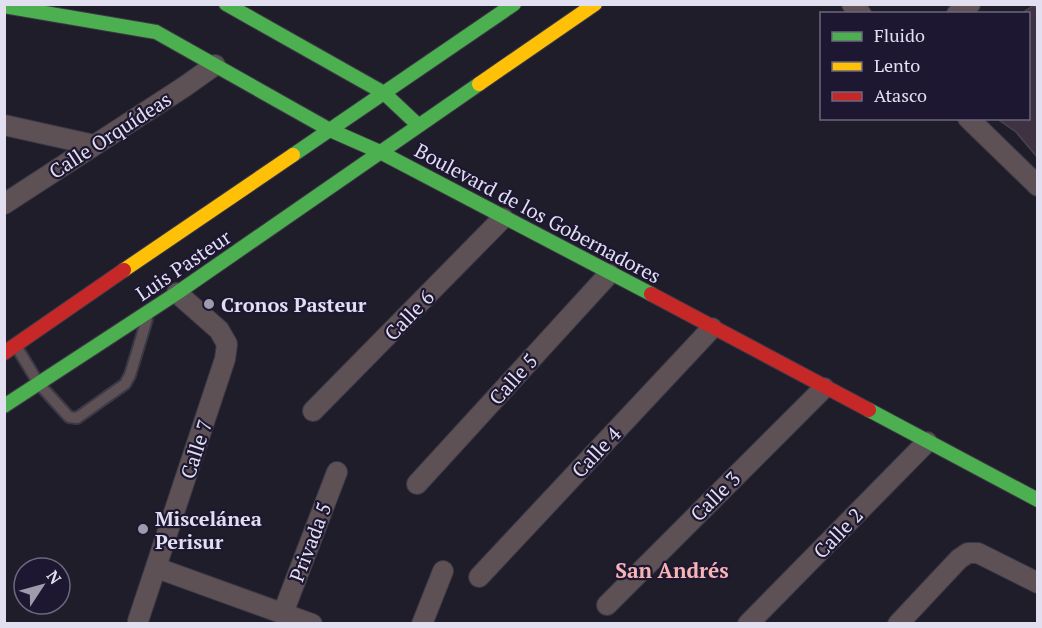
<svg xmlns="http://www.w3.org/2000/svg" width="1042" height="628" font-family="'PT Serif',serif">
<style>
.building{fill:#3f3242;stroke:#4b434f;stroke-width:1.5}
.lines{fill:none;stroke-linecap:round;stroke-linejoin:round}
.lane-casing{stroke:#3c3946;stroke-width:14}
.street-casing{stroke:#3c3946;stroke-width:22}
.fast-casing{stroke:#3c3946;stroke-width:16}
.slow-casing{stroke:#3c3946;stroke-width:16}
.jam-casing{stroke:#3c3946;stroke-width:16}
.lane{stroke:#5d5155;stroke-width:10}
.street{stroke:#5d5155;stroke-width:20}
.fast{stroke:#4caf50;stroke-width:14}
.slow{stroke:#ffc107;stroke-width:14}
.jam{stroke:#c62828;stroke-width:14}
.poi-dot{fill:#9e9bac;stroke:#1d1731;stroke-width:2}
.labels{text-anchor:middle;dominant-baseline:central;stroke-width:4.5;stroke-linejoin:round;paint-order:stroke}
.street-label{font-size:20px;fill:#e2dff1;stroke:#1d1731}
.poi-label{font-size:20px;font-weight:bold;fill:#e2dff1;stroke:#1d1731;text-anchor:start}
.neighbourhood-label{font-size:21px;font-weight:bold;fill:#f8b4b3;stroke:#1d1731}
</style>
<rect width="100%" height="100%" fill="#201d2b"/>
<!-- building -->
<path class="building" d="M1034 5 1038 11V158L1016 132 996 118H1028V14H1021Z"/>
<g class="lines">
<!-- lane casing -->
<g class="lane-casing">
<path id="lane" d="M16 346 39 384 69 417 77 418 125 384 130 375 147 319"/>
</g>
<!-- street casing -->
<g class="street-casing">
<path id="street" d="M852 4 861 14
M957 14 970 4
M968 118 1038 186
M4 125 94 145
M4 204 184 87 215 65
M313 411 503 218
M417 484 609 274
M157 568 312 624
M479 577 712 328
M607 605 824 388
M283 613 337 472
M138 621 225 359 227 344 219 330 177 293
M422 624 443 571
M748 624 927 442
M898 624 959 559 968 553H978L1038 583"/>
</g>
<!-- fast casing -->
<g class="fast-casing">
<path id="fast" d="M226 4 384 93 418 125
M4 6 156 32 330 130 380 152 651 294
M293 155 514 4
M4 406 177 293 479 84
M869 410 1038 500"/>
</g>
<!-- slow casing -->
<g class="slow-casing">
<path id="slow" d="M479 84 595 4
M124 270 293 155"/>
</g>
<!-- jam casing -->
<g class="jam-casing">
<path id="jam" d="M651 294 869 410
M4 353 124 270"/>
</g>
<!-- lane -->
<use href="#lane" class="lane"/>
<!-- street -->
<use href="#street" class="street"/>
<!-- fast -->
<use href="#fast" class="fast"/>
<!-- slow -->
<use href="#slow" class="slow"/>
<!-- jam -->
<use href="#jam" class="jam"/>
</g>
<!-- markers -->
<g class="poi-dot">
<circle cx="209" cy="304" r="6"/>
<circle cx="143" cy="529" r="6"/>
</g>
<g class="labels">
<!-- street labels -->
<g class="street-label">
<text transform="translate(110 135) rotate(-33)">Calle Orquídeas</text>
<text transform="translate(538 213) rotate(28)">Boulevard de los Gobernadores</text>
<text transform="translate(183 265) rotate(-34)">Luis Pasteur</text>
<text transform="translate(409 315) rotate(-46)">Calle 6</text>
<text transform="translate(513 379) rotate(-48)">Calle 5</text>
<text transform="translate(196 449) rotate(-72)">Calle 7</text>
<text transform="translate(596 452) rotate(-47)">Calle 4</text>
<text transform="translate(715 496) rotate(-45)">Calle 3</text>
<text transform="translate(838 533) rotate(-46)">Calle 2</text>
<text transform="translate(310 542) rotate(-69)">Privada 5</text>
</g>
<!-- poi labels -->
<g class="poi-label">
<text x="221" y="304">Cronos Pasteur</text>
<text x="155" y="518">Miscelánea<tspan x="155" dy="23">Perisur</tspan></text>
</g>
<!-- neighbourhood labels -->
<g class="neighbourhood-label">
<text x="672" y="570">San Andrés</text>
</g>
</g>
<!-- border -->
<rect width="1042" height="628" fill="none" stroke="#e2dff1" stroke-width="12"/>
<!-- legend -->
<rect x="820" y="12" width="210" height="108" fill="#1d1731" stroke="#6c677e" stroke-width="1.5"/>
<rect x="832" y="32" width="30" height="9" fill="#4caf50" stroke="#6c677e" stroke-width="1.5"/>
<text x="874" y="42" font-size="18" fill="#e2dff1">Fluido</text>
<rect x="832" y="62" width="30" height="9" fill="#ffc107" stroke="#6c677e" stroke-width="1.5"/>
<text x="874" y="72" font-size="18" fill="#e2dff1">Lento</text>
<rect x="832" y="92" width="30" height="9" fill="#c62828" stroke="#6c677e" stroke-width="1.5"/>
<text x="874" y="102" font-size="18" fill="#e2dff1">Atasco</text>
<!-- north arrow -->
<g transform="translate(42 586) rotate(54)"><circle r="28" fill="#1d1731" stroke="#6c677e" stroke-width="1.5"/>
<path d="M0-4.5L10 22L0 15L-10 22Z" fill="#9e9bac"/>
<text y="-9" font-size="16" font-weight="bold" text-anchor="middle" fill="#e2dff1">N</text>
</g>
</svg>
